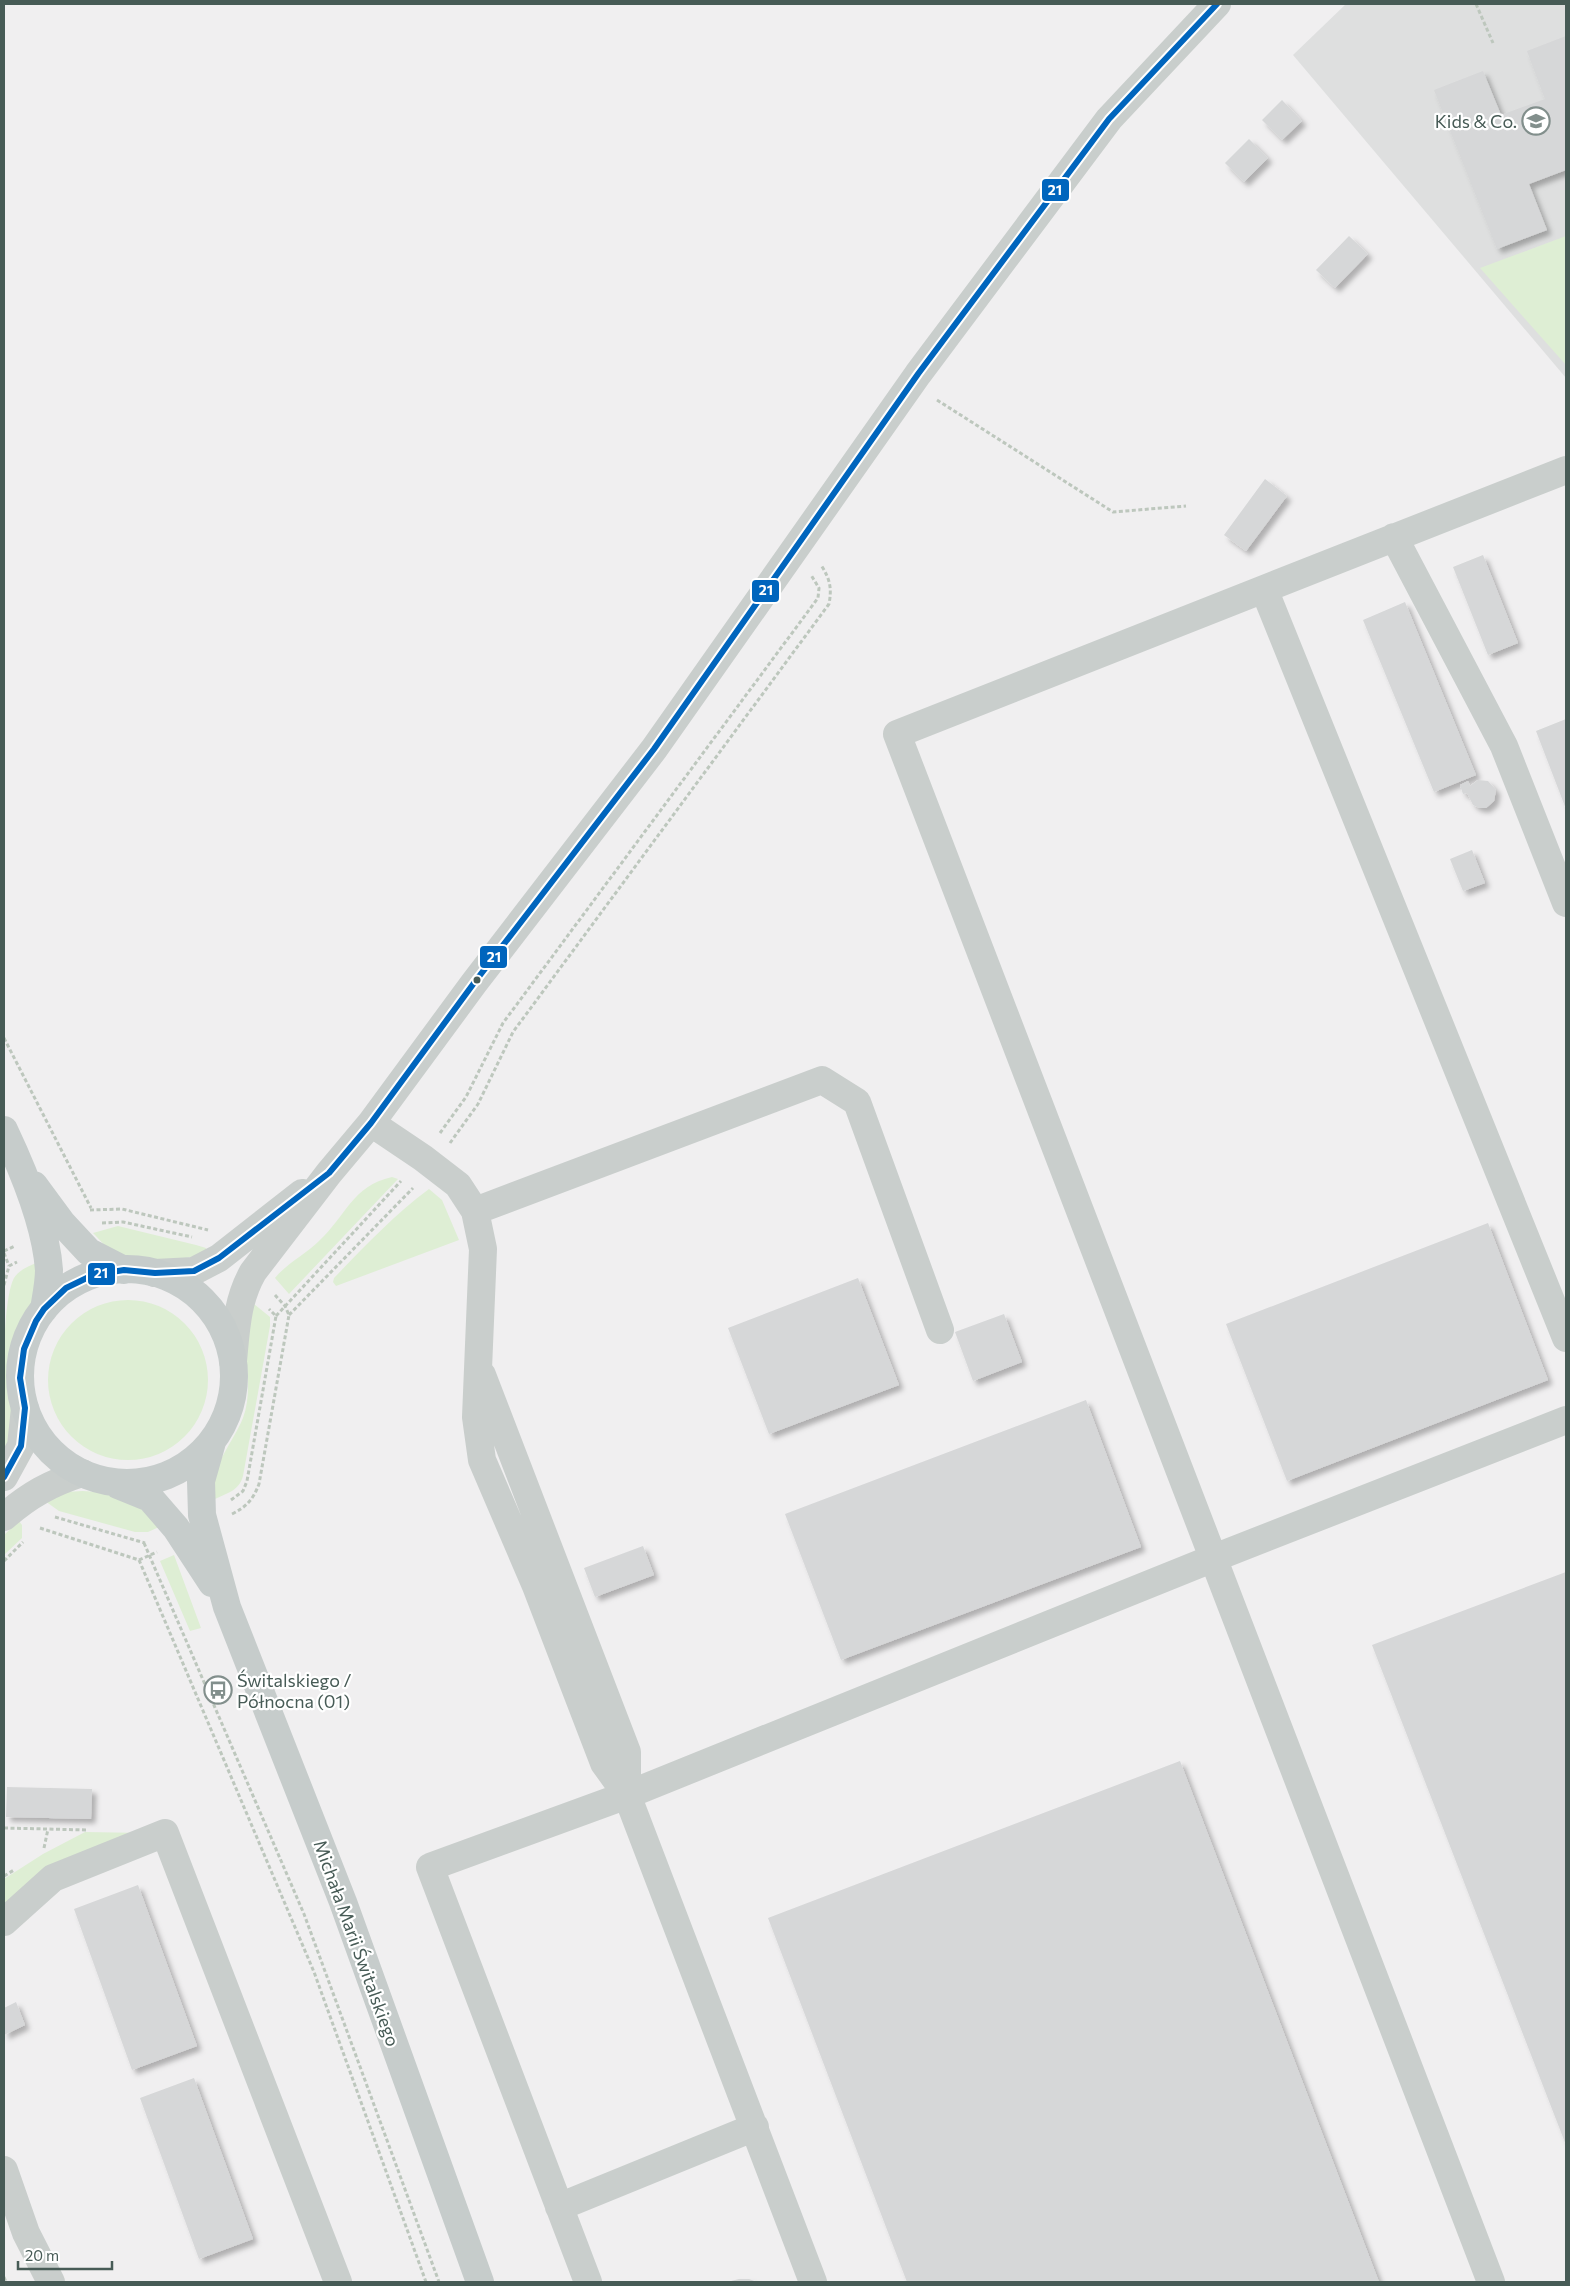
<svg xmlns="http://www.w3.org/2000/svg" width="1570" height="2286" font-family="Commissioner,sans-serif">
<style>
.education{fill:#dedfdf}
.green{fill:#deeed4}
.building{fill:#d6d7d8;filter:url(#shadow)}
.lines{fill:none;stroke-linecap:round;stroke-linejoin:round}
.path{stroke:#bdc7bd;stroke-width:3;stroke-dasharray:4 2.5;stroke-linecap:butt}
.minor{stroke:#c9cecc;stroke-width:28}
.major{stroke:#c6cccb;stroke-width:28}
.bus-1-casing{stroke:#fff;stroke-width:10}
.bus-1{stroke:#0065bd;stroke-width:6}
.bus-dot{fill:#475b56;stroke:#fff;stroke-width:2}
.labels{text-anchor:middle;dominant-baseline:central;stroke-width:4.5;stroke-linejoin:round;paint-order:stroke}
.poi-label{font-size:18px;fill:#475b56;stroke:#fff;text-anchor:end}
.street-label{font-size:18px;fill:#475b56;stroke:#fff}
.line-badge{stroke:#fff;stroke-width:2}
.badge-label{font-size:14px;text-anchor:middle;font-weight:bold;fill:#fff}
</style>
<defs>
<filter id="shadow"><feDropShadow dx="4.5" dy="4.5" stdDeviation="2.5" flood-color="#0004"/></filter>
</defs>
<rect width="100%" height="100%" fill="#f0eff0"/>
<!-- education -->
<path class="education" d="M1346 4H1566V378L1293 55Z"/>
<!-- green -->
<path class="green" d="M1566 236V365L1480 268Z
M392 1177 398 1179 289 1294 275 1278C287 1263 305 1255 319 1241 346 1216 352 1186 392 1177Z
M429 1189 442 1200 459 1240 336 1286 333 1282 334 1278C365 1246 394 1215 429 1189Z
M118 1226 196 1245 206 1248 207 1252C181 1263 139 1264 113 1251 105 1247 99 1239 93 1233Z
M36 1263 34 1301 18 1333 9 1362V1382L15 1414V1430L4 1455C4 1419 0 1305 14 1278 19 1270 29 1266 36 1263Z
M48 1380a80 80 0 1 1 160 0a80 80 0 1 1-160 0Z
M254 1304 270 1317V1326L243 1476C239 1491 227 1493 215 1499 210 1464 231 1447 243 1418 252 1393 246 1370 246 1345 246 1332 251 1317 254 1304Z
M83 1491C123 1493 133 1498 159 1527L148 1532H135L59 1511 45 1501 65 1492Z
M19 1521 22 1525V1538L4 1555V1535Z
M174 1555 201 1628 190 1631 160 1561Z
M85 1832 146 1833 4 1915V1879L43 1854Z"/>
<!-- building -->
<path class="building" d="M1566 36V170L1529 184 1547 230 1497 249 1434 90 1483 71 1501 115 1545 99 1527 51Z
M1282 100 1302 121 1282 140 1262 120Z
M1249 139 1268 158 1244 182 1225 163Z
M1349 236 1368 254 1335 288 1316 270Z
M1265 479 1287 496 1246 551 1224 535Z
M1483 555 1518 643 1488 655 1453 567Z
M1405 602 1476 775 1434 792 1363 620Z
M1566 719V809L1536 731Z
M1478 780 1488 781 1496 790 1494 801 1486 808H1480L1473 805 1467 793 1463 794 1460 785 1468 781 1470 786Z
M1472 850 1485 883 1463 891 1450 859Z
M1488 1223 1548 1380 1287 1481 1226 1324Z
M858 1278 899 1385 769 1434 728 1328Z
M1004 1314 1022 1362 973 1381 955 1332Z
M1086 1400 1141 1547 841 1660 785 1514Z
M643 1546 654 1575 595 1597 584 1568Z
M1566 1572V2145L1372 1645Z
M1180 1761 1379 2282H907L768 1918Z
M7 1787 92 1789 91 1819 6 1817Z
M138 1885 197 2046 132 2070 74 1909Z
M16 2002 25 2025 4 2035V2008Z
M194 2078 253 2239 199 2259 140 2098Z
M739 2279H749L757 2282H727Z"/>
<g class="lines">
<!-- path -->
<path class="path" d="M1476 4 1493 43
M937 400 1113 512 1186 506
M4 1038 91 1208
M440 1133 466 1097 503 1023 818 598 819 588 811 575
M450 1143 478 1104 513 1032 829 604C832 588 830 579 821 565
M90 1210 122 1209 208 1230
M102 1223 123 1222 192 1237
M4 1251 15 1246
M4 1253 9 1266
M4 1285 9 1266 17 1262
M289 1315 413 1188
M276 1316 401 1181
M231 1500 243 1491 247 1481 276 1316 269 1309
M232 1514C246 1507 253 1500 259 1484L289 1315 285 1306 275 1295
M55 1517 145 1543
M40 1528 139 1560 157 1552
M144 1543 304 1914 439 2282
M139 1560 314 1972 426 2282
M4 1561 23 1542
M4 1828 88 1830
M44 1848 48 1829
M4 1876 14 1870
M4 2277 6 2282"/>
<!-- minor -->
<path class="minor" d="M1394 537 1504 746 1566 903
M1264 589 1566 470
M371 1123 423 1158 458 1185 475 1211 483 1249 476 1417 482 1460 536 1586 604 1763 627 1795 813 2282
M475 1211 822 1080 857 1102 940 1330
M155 1273 194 1271 219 1258 302 1193
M233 1361C236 1329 237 1300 253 1272L329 1173 371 1123 474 983 654 749 918 374 1109 119 1217 4
M482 1375 627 1752V1795
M4 1477 21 1446 25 1408
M4 1517C29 1495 51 1483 82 1473
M4 1922 53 1878 165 1833 338 2282
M4 2170 26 2233 51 2282
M559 2207 755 2127
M588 2282 430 1867 627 1795 1214 1558 1566 1420
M1491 2282 897 734 1264 589 1566 1338"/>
<!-- major -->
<path class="major" d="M4 1130C23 1170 46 1226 49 1270 49 1283 46 1297 44 1309
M34 1185 62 1223 89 1252 124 1270
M20 1376a107 107 0 1 1 214 0a107 107 0 1 1-214 0Z
M212 1442 201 1481 202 1515 227 1607 343 1902 480 2282
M118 1485 150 1498 176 1528 212 1583"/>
<!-- bus-1 casing -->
<g class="bus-1-casing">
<path id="bus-1" d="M4 1477 21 1446 25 1408 20 1378 24 1349 36 1321 44 1309 66 1288 93 1275 124 1270 155 1273 194 1271 219 1258 329 1173 371 1123 474 983 654 749 918 374 1109 119 1217 4"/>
</g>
<!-- bus-1 -->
<use href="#bus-1" class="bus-1"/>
</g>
<!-- icons -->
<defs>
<g id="school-ring" transform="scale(1.4375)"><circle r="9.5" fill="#fff" stroke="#828f8c" stroke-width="1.5"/><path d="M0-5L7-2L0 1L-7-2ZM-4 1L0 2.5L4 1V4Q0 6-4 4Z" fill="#828f8c"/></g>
<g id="bus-ring" transform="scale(1.4375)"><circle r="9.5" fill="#fff" stroke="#828f8c" stroke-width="1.5"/><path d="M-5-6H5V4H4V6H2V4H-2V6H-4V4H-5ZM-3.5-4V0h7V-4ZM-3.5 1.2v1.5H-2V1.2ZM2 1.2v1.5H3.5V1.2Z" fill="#828f8c"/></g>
</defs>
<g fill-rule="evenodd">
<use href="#school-ring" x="1536" y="121"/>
<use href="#bus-ring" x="218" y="1690"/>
</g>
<!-- markers -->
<circle class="bus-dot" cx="477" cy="980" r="4.5"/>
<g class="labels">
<!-- poi labels -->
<g class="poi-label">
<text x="1517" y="121">Kids &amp; Co.</text>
<text x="237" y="1680" text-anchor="start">Świtalskiego /<tspan x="237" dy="21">Północna (01)</tspan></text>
</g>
<!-- street labels -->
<g class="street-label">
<text transform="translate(357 1943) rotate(70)">Michała Marii Świtalskiego</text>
</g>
</g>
<g class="line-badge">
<rect x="1041" y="178" width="29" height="24" rx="5" fill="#0065bd"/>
<rect x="751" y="579" width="29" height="24" rx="5" fill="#0065bd"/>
<rect x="479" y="945" width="29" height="24" rx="5" fill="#0065bd"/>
<rect x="87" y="1262" width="29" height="24" rx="5" fill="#0065bd"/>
</g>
<g class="badge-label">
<text x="1055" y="195">21</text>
<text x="766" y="595">21</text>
<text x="494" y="962">21</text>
<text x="101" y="1278">21</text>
</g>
<!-- border -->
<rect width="1570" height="2286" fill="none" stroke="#475b56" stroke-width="10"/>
<!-- scale -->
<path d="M18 2261v8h94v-8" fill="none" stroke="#475b56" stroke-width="2.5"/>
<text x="25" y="2261" font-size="15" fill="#475b56" stroke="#ffffff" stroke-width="4" paint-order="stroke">20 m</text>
</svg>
